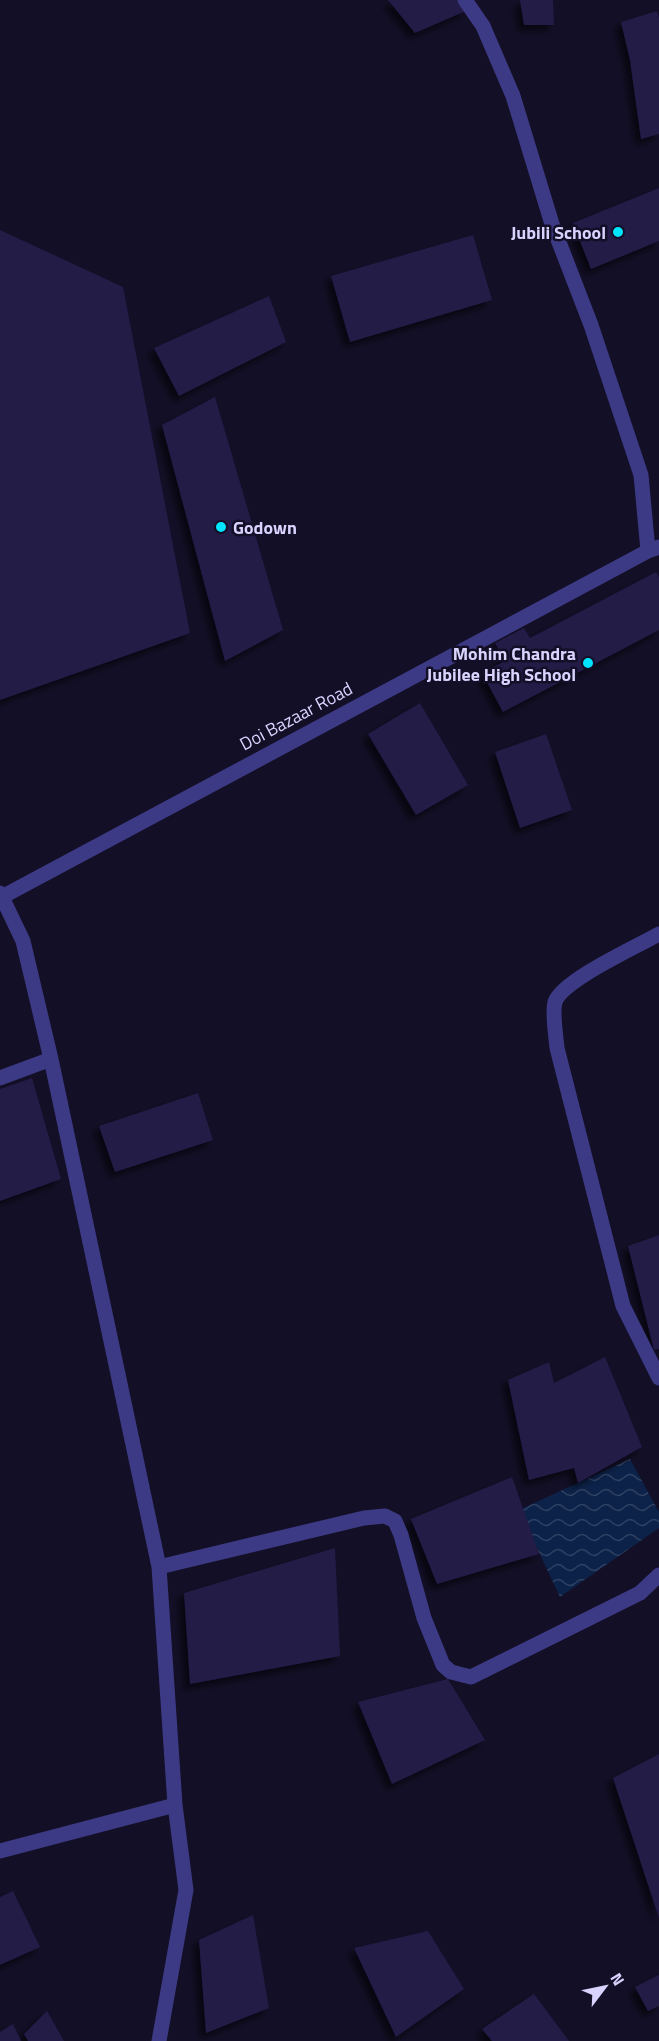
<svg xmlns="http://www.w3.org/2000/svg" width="659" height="2041" font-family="'Titillium Web',sans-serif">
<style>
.water{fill:url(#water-waves)}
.building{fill:#241b47;filter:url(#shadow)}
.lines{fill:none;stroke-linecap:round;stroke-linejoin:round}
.minor{stroke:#3d3a85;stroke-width:15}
.poi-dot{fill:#00e5ff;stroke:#130f26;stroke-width:2}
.labels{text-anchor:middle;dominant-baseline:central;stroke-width:5;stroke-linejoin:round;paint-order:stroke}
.poi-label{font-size:18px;font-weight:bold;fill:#d9d4ff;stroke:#130f26;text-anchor:end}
.street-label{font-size:18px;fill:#d9d4ff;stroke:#130f26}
</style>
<defs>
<pattern id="water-waves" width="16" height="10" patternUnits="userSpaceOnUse" patternTransform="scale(1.5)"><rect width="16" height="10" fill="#0c2248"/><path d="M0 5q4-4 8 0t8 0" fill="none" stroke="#2f4163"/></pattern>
<filter id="shadow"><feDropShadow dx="-5.5" dy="5.5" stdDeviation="3" flood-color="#0009"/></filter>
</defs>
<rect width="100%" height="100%" fill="#130f26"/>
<!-- water -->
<path class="water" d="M630 1459 659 1512V1528L560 1597 519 1510Z"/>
<!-- building -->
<path class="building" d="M388 0H457L468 10 415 33Z
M520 0H553L554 25H524Z
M657 11 659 17V134L641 139 630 60 621 22Z
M659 188V241L591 269 573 223Z
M0 230 123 287 190 633 0 700Z
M473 235 492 300 350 342 331 276Z
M269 296 286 342 179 396 154 348Z
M215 397 283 630 225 661 162 425Z
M656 572 659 577V630L503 712 482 673 505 661 495 643 524 628 530 638Z
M420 703 468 785 416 815 368 734Z
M546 734 572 810 520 828 495 752Z
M32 1078 61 1179 0 1201V1089Z
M198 1093 213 1140 115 1172 99 1126Z
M659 1235V1349L654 1350 628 1246Z
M605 1357 642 1447 578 1483 574 1468 529 1480 508 1380 549 1362 554 1383Z
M512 1477 539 1554 437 1584 411 1519Z
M335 1548 340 1656 190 1684 184 1593Z
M448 1679 485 1740 392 1784 358 1702Z
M659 1754V1918L613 1778Z
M13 1891 40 1947 0 1965V1897Z
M253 1915 269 2008 206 2033 199 1940Z
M428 1931 464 1989 396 2037 354 1948Z
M659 1975V2006L648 2011 635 1987Z
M534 1994 569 2041H492L482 2029Z
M47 2011 64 2041H28L24 2034Z
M13 2024 21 2041H0V2032Z"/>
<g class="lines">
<!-- minor -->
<path class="minor" d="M465 0 483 26 513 96 552 224 591 325 641 475 648 551
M0 893 23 941 51 1059 159 1567 175 1805 186 1890 159 2041
M0 898 648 551 659 547
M659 934C636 947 563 980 555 1002 552 1013 556 1036 557 1048L623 1306 659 1378
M0 1078 51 1059
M159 1567 364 1518 385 1516 395 1521 401 1535 424 1618 443 1665 451 1672 471 1677 640 1593 659 1575
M0 1851 175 1805"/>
</g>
<!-- markers -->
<g class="poi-dot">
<circle cx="618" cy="232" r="6"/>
<circle cx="221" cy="527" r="6"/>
<circle cx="588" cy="663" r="6"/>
</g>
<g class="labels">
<!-- poi labels -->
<g class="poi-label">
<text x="606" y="232">Jubili School</text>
<text x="233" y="527" text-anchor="start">Godown</text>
<text x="576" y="653">Mohim Chandra<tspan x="576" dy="21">Jubilee High School</tspan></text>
</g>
<!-- street labels -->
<g class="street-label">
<text transform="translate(296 716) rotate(-28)">Doi Bazaar Road</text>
</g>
</g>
<!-- north arrow -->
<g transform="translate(605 1987) rotate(58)" stroke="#130f26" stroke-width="4.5" paint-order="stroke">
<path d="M0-4.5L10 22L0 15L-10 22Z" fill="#d9d4ff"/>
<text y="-9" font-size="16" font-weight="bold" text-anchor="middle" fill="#d9d4ff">N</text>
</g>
</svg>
